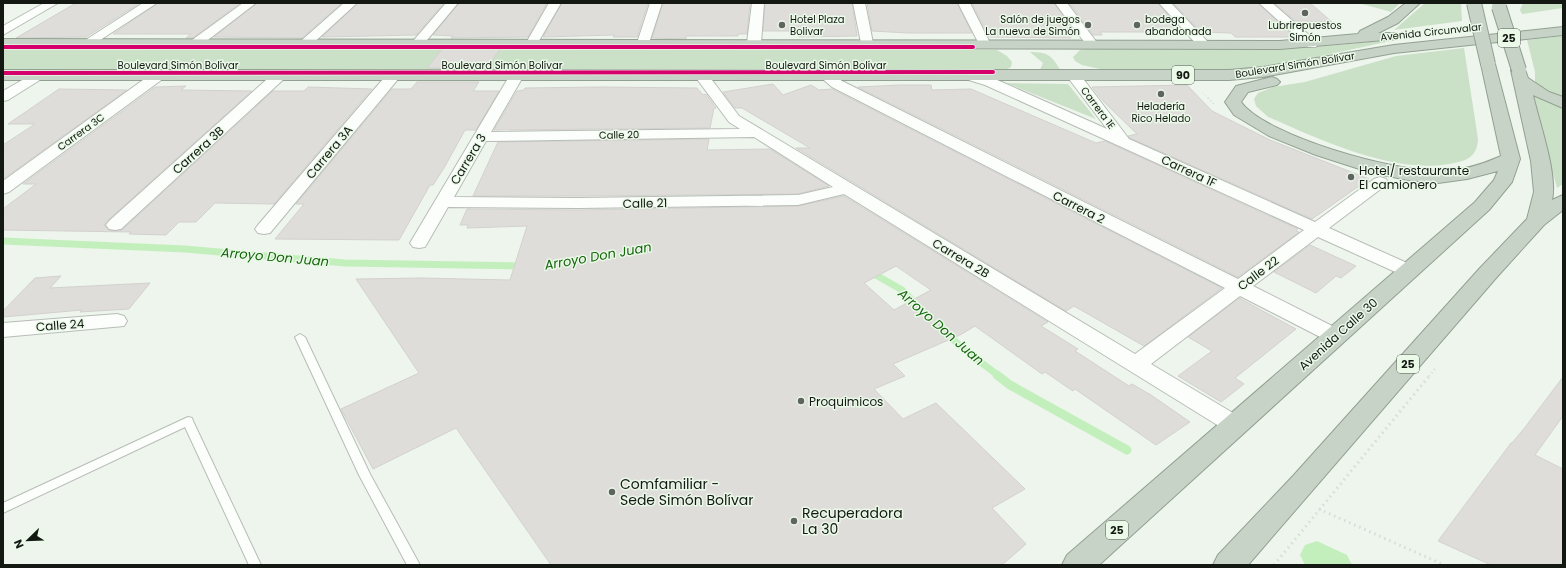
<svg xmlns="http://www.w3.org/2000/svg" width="1566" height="568" font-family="Poppins,sans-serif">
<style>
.green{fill:#cae1c7}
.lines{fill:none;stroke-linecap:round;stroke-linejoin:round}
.stream-far1{stroke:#c3efbd;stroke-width:7}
.stream{stroke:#c3efbd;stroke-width:9}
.canal{fill:#c3efbd;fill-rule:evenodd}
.building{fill:#deddda;stroke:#d3d1ce;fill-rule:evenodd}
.lane-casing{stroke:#b7bdb6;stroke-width:2}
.street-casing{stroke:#b7bdb6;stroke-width:2}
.secondary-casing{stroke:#b7bdb6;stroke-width:2}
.highway-casing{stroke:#92a191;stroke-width:2}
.path-far3{stroke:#d9dcd9;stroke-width:1.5;stroke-dasharray:0.5 2;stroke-linecap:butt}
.path-far2{stroke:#d9dcd9;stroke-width:2;stroke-dasharray:1 2.5;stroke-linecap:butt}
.path-far1{stroke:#d9dcd9;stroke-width:2.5;stroke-dasharray:1 3;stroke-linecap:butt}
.path{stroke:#d9dcd9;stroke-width:3;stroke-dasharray:1.5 4;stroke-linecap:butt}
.lane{fill:#fcfefc;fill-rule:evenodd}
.street{fill:#fcfefc;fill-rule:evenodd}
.secondary{fill:#fcfefc;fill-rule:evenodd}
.highway{fill:#c8d3c7;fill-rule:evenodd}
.highway-bridge-casing{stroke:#92a191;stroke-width:16;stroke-linecap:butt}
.highway-bridge{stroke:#c8d3c7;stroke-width:14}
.cycleway-casing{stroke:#eaf9e8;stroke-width:5.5}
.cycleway{stroke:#d6006c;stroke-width:4}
.poi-dot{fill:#5f655e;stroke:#eaf9e8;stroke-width:1.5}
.labels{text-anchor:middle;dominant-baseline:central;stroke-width:3;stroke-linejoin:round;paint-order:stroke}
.far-poi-label{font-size:10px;fill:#131812;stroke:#eaf9e8;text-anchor:start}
.far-street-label{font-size:10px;fill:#131812;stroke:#eaf9e8}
.shield{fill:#eaf9e8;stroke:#545c52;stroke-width:1}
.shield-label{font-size:11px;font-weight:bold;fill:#131812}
.street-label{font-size:12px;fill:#131812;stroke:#eaf9e8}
.poi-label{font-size:12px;fill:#131812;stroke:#eaf9e8;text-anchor:start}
.water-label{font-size:13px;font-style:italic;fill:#14640a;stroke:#eaf9e8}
.near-poi-label{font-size:14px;fill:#131812;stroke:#eaf9e8;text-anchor:start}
</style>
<rect width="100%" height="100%" fill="#edf5ec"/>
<!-- green -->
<path class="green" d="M1359 3H1400L1391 12Z
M1425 3H1461L1462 21 1394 30Z
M1523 3H1563V8L1522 14 1520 10Z
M1563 36V98L1554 96 1535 83V72L1527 40Z
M1400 39 1298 61 1243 69 1105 70 1082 65 1075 61 1073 57 1080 50 1090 48H1290L1328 46Z
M1464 48 1478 139C1477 158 1466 161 1449 164 1392 174 1321 140 1268 117L1256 106 1254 99 1258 93 1273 87 1305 82 1396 56Z
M3 49 997 50 1007 56 1012 62 1011 67 1004 71H3Z
M1030 52C1049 52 1052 56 1061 71L1040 70 1043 63Z
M1006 83 1068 84 1096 119Z
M1533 94 1563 108V184L1557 188Z"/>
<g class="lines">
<!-- stream-far1 -->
<path class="stream-far1" d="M3 241 185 249 345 263 524 266
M869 271 902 290 919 307
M945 332 967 352 999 376"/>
<!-- stream -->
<path class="stream" d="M997 375 1010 385 1127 450"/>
<!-- canal -->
<path class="canal" d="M1317 541 1347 555 1352 565H1305L1300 555 1305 545Z"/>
</g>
<!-- building -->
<path class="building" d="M76 3H140L86 37 16 38Z
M158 3H240L193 38H186L191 34H113Z
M257 3H342L302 38 214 37Z
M358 3H444L416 35 322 37Z
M459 3H547L528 37 451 38 453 36 433 35Z
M562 3H648L637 37H613L615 35 543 37Z
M663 3H750L747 34H738V36H686V39L652 38Z
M765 3H852L857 36 799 37 798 31H763Z
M867 3H957L972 33H908L872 31Z
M972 3H1054L1077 35H1070L1071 38 989 37Z
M1069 3H1158L1183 32H1100L1102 35H1093Z
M1173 3H1258L1294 37H1235L1231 33 1201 32Z
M1274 3H1310L1332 22 1295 21Z
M442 49H500L487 68H427Z
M417 82H479L473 91H499L476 130H465L444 168 433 185H430L399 240 275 239 304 204H296L392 89H411Z
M773 84 783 95 811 85 819 90 832 89 1222 288 1144 346 1074 306 1066 311 796 148H810L742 108H735L723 92Z
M900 85H931L932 90 971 89 1096 143 1105 141 1298 229 1296 231 1299 232 1238 277 858 87Z
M1187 85 1212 111 1270 140 1369 179 1312 219 1130 138 1128 136 1137 134 1103 101 1092 87Z
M186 86 181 90 252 91 108 220 104 225 109 230H122L273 91H304L308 87 372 89 274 204 215 203 196 222H179L166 235 129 234 131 232 3 230V209L36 184H23L155 87Z
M601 87 697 88 703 95 706 94 716 108H714L710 128 494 130 517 91 524 90 525 88Z
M59 89 127 90 3 179V145L35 124H8Z
M709 139 707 150 770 149 829 186 798 194 578 196H473L498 142Z
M844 196 1048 322 1041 326 1078 349 1075 351 1129 386 1132 384 1151 395 1190 422 1156 445 1075 389 1073 391 1045 372 1042 374 975 326 960 335 893 364 905 376 874 389 903 419 936 403 1025 489 992 508 1026 544 1002 565H551L456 428 373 469 341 409 419 373 356 279 422 278 510 280 527 226 467 228 468 225H460L467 209 578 210 798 206ZM896 266 931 290 894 310 864 283Z
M1310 245 1356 266 1341 278 1336 276 1316 293 1274 272Z
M61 276 50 288 150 283 129 309 80 312 82 310 3 317V311L35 278Z
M1239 298 1296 329 1235 378 1244 384 1221 402 1178 376 1212 351 1188 337Z
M1563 377V416L1535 455 1563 469V565H1491L1438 541 1511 443H1512L1526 426Z"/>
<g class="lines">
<!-- lane casing -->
<g class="lane-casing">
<path id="lane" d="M300 334 305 337 370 474 420 565H407L359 475 295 337Z
M188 417 192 418 193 421 261 565H249L185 427 3 513V503Z"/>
</g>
<!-- street casing -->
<g class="street-casing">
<path id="street" d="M44 3H58L3 35V26Z
M143 3H157L91 46 87 47 81 43Z
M243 3H256L200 46H192L190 43 192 40Z
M344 3H357L310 46H302L300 43 302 40Z
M446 3H458L422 46H414L412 43 414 40Z
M549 3H561L536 46H528L526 43Z
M650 3H662L649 43 643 47 637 43Z
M853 3H865L873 43 871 46H863L861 43Z
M958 3H970L990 43 988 46H980Z
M1055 3H1067L1098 44 1096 47H1088Z
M1159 3H1171L1207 41 1209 44 1207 47H1199Z
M1259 3H1272L1316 41 1318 44 1316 47H1308Z
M38 71 43 72 45 75 43 78 8 100 3 101V91Z
M159 71 164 72 166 75 164 78 9 192 3 194V181L154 72Z
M280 71 285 72 287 75 285 78 121 229 115 230 109 229 106 225 109 221 275 72Z
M394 71 399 72 401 75 399 78 270 233 264 234 258 233 255 229 258 225 389 72Z
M517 71 522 72 524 75 491 132 740 129 729 122 694 75 696 72H706L739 116 1135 354 1225 288 832 87 818 75 820 72H830L842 81 1238 279 1304 230 985 85 962 78 960 75 962 72 967 71 995 79 1107 129 1066 75 1068 72H1078L1129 139 1315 222 1374 179 1380 177 1386 179 1388 182 1386 185 1329 228 1416 267 1418 271 1416 275 1409 277 1402 275 1318 237 1253 286 1342 331 1345 336 1342 341 1335 343 1328 341 1240 296 1151 364 1243 419 1246 425 1243 431 1235 434 1227 431 844 194 798 205 578 208 448 207 425 247 419 248 413 247 410 243 510 75 512 72ZM754 137 833 187 798 195 578 198 454 197 486 141Z
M117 314 124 316 127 321 124 326 3 337V323Z"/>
</g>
<!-- secondary casing -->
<g class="secondary-casing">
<path id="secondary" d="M752 3H764L761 43 759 46H749L747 43Z"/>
</g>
<!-- highway casing -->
<g class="highway-casing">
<path id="highway" d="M1406 3H1420L1398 23 1378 33H1396L1398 36 1396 39 1280 49 3 47V39L1280 41 1358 34 1360 31 1388 17Z
M1563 27V35L1394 53 1263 77 1229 80H3V70H1229L1263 67 1394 45Z
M1488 60 1493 61 1495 64 1520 159 1512 182 1489 210 1099 565H1062L1067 555 1475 202 1494 180 1498 171 1467 179 1438 183 1408 180 1372 173 1316 155 1269 136 1234 115 1225 102 1236 86 1272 77 1277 79 1280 82 1277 85 1248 92 1241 102C1267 137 1396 172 1439 171 1461 171 1481 165 1501 156L1481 64 1483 61Z
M1519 65 1524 67 1528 78 1549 92 1563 97V108L1533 95C1539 122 1558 174 1552 200L1563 195V210L1544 225 1496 278 1248 565H1213L1218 555 1293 476 1480 268 1527 219 1534 192 1531 161 1511 70 1514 67Z"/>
</g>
<!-- path-far3 -->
<path class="path-far3" d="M1359 3 1378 8
M1202 92 1209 99"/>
<!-- path-far2 -->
<path class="path-far2" d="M1208 98 1214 104"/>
<!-- path-far1 -->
<path class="path-far1" d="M1429 376 1435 369"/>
<!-- path -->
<path class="path" d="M1319 509 1444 565
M1274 565 1430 375"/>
<!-- lane -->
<use href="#lane" class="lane"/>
<!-- street -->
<use href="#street" class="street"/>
<!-- secondary -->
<use href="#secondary" class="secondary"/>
<!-- highway -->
<use href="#highway" class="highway"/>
<!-- highway-bridge casing -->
<g class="highway-bridge-casing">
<path id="highway-bridge" d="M1474 3 1488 64
M1499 7 1519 70"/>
</g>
<!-- highway-bridge -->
<use href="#highway-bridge" class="highway-bridge"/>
<!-- cycleway casing -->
<g class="cycleway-casing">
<path id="cycleway" d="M3 47H973
M3 73 993 72"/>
</g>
<!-- cycleway -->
<use href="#cycleway" class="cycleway"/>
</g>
<!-- markers -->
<g class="poi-dot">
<circle cx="1305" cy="13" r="4"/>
<circle cx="782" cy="25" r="4"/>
<circle cx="1088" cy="25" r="4"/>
<circle cx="1137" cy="25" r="4"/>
<circle cx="1161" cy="94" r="4"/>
<circle cx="1351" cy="177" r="4"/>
<circle cx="801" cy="401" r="4"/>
<circle cx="612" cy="492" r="4"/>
<circle cx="794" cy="521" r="4"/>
</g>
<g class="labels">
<!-- far-poi labels -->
<g class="far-poi-label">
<text x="790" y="19">Hotel Plaza<tspan x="790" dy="12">Bolivar</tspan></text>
<text x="1080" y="19" text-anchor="end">Salón de juegos<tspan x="1080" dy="12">La nueva de Simón</tspan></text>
<text x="1145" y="19">bodega<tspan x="1145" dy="12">abandonada</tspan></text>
<text x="1305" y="25" text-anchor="middle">Lubrirepuestos<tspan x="1305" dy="12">Simón</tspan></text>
<text x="1161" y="106" text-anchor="middle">Heladería<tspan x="1161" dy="12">Rico Helado</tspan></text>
</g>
<!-- far-street labels -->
<g class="far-street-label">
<text transform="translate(1431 32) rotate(-6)">Avenida Circunvalar</text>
<text x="178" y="65">Boulevard Simón Bolívar</text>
<text x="502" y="65">Boulevard Simón Bolívar</text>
<text x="826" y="65">Boulevard Simón Bolívar</text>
<text transform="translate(1295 65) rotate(-9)">Boulevard Simón Bolívar</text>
<text transform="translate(1098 108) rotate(53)">Carrera 1E</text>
<text transform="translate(81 132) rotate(-36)">Carrera 3C</text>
<text transform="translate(619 135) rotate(-1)">Calle 20</text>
</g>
<!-- shield labels -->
<g class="shield">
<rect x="1498" y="29" width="22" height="18" rx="3"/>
<rect x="1172" y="66" width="22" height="18" rx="3"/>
<rect x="1397" y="355" width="22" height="18" rx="3"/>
<rect x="1106" y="521" width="22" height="18" rx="3"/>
</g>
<g class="shield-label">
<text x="1509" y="38">25</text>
<text x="1183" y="75">90</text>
<text x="1408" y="364">25</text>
<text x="1117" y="530">25</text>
</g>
<!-- street labels -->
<g class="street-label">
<text transform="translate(198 150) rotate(-42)">Carrera 3B</text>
<text transform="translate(329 152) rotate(-50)">Carrera 3A</text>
<text transform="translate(468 159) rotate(-59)">Carrera 3</text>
<text transform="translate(1189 171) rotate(25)">Carrera 1F</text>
<text transform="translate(645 203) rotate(-1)">Calle 21</text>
<text transform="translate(1079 207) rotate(27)">Carrera 2</text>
<text transform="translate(961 258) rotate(31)">Carrera 2B</text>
<text transform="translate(1258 273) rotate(-37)">Calle 22</text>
<text transform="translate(60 325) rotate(-4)">Calle 24</text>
<text transform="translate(1338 334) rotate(-42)">Avenida Calle 30</text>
</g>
<!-- poi labels -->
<g class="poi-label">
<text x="1359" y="170">Hotel/ restaurante<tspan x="1359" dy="14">El camionero</tspan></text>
<text x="809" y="401">Proquimicos</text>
</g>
<!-- water labels -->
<g class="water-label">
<text transform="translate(598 256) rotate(-10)">Arroyo Don Juan</text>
<text transform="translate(275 257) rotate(5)">Arroyo Don Juan</text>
<text transform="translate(941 327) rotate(41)">Arroyo Don Juan</text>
</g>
<!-- near-poi labels -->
<g class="near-poi-label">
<text x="620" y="484">Comfamiliar -<tspan x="620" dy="16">Sede Simón Bolívar</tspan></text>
<text x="802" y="513">Recuperadora<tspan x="802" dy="16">La 30</tspan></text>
</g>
</g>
<!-- border -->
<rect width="1566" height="568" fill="none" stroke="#131812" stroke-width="8"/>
<!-- north arrow -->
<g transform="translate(28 540) rotate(247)" stroke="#eaf9e8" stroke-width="3" paint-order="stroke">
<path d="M0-3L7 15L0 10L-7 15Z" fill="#131812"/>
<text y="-6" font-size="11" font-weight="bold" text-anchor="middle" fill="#131812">N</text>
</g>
</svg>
